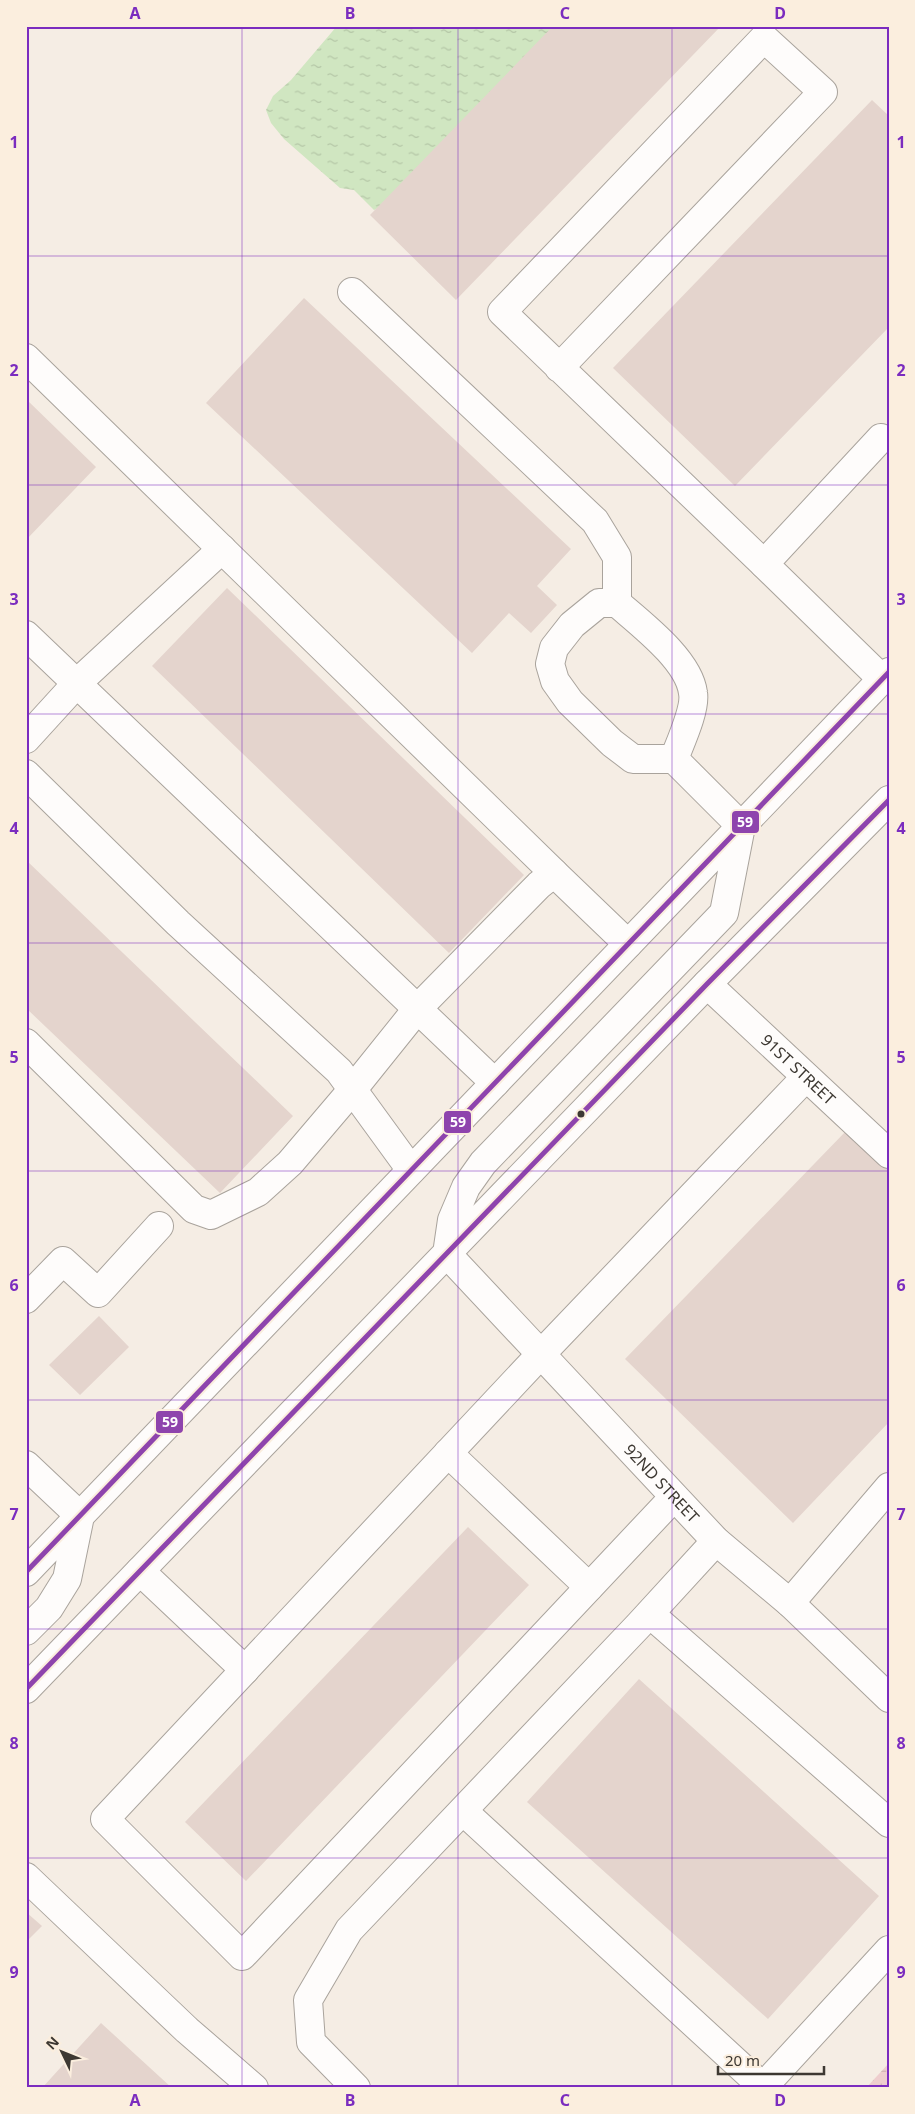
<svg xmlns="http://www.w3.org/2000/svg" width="915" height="2114" font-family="'Noto Sans',sans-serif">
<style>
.wetland{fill:url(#wetland-marsh)}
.water{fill:url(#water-ripples)}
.building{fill:#e4d4cd}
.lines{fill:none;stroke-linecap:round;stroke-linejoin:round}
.minor-casing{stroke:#a9a39c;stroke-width:30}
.major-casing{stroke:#a9a39c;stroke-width:30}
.minor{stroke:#fefcfb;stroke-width:28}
.major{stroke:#fefcfb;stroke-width:28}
.bus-1-casing{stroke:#fbeede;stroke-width:9}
.bus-1{stroke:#8e44ad;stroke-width:5}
.grid{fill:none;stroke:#7b2cbf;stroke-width:1;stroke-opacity:0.55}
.bus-dot{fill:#3d3832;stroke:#fbeede;stroke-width:2}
.labels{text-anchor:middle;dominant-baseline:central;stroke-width:4;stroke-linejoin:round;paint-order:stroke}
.street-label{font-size:16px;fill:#3d3832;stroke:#fbeede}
.line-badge{stroke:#fbeede;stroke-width:2}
.badge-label{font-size:14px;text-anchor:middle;font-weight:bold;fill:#fff}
.neatline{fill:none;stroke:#7b2cbf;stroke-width:2}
.grid-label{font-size:16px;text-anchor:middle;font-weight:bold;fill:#7b2cbf}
</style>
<defs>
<pattern id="wetland-marsh" width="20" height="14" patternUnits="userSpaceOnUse" patternTransform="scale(1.25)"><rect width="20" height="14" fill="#eecece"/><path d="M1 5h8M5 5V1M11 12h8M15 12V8" fill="none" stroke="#cdb2b1"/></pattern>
<pattern id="water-ripples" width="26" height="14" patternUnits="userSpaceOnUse" patternTransform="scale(1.25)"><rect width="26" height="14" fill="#d0e6c1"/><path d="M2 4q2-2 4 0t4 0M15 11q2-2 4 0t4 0" fill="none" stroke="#b4c6a6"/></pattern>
</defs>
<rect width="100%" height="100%" fill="#f5ede4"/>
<!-- wetland -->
<path class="wetland" d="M889 2063V2088H866Z"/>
<!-- water -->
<path class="water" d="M337 26H558L391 202 374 210 354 190 340 188 284 139 271 123 266 110 273 96 291 80Z"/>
<!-- building -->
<path class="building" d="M553 26H721L456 300 370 215Z
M872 100 889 116V327L735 486 613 368Z
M304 298 571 549 537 586 557 605 531 633 509 613 472 653 206 403Z
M26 399 96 467 26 540Z
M227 588 524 875 449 953 152 666Z
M26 860 293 1116 220 1193 26 1008Z
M846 1131 889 1170V1422L793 1523 625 1359Z
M99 1316 129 1347 80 1395 49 1365Z
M468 1527 529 1585 246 1881 185 1822Z
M639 1679 879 1896 768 2019 527 1802Z
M26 1912 42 1926 26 1942Z
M101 2023 172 2088H42Z"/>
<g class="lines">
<!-- minor casing -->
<g class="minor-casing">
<g id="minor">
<path d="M352 292 595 521 617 557V603"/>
<path d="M26 358 554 873"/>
<path d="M559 368 823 92 764 38 502 312 764 564"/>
<path d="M881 438 764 564 882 679"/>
<path d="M26 635 495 1083"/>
<path d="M26 739 77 683 222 549"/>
<path d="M674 759C680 743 696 709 693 693 689 660 641 624 617 603H599L572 625 554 648 550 664 555 681 570 702 612 743 633 759H674L741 826"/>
<path d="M26 774 178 923 339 1071 411 1170"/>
<path id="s1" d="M707 984 889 1154"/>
<path d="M26 1043 194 1209 211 1215 258 1192 290 1163 353 1089 418 1008 539 885 554 873 628 944"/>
<path id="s2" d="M447 1254 716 1541 790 1603 889 1698"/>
<path d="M26 1299 63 1261 98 1293 159 1226"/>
<path d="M448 1453 589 1587"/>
<path d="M26 1465 80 1516"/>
<path d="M674 1497 242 1956 105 1819 541 1354 806 1077"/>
<path d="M140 1571 245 1670"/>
<path d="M790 1603 889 1487"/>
<path d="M650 1614 889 1823"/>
<path d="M463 1811 763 2087"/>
<path d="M26 1877 187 2030 254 2088"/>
<path d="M356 2088 311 2042 308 2000 349 1930 639 1625 716 1541"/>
<path d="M762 2088 889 1950"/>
</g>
</g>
<!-- major casing -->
<g class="major-casing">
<path id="major" d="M447 1254 452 1220 466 1187 483 1163 724 913 741 826
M26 1572 889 672
M26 1631 49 1608 67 1579 80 1516
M26 1689 707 984 889 800"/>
</g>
<!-- minor -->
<use href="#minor" class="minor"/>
<!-- major -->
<use href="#major" class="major"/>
<!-- bus-1 casing -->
<g class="bus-1-casing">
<path id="bus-1" d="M26 1572 889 672
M26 1689 707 984 889 800"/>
</g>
<!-- bus-1 -->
<use href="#bus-1" class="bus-1"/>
</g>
<!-- grid -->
<path class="grid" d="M242 26V2088M458 26V2088M672 26V2088M26 256H889M26 485H889M26 714H889M26 943H889M26 1171H889M26 1400H889M26 1629H889M26 1858H889"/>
<!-- markers -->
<circle class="bus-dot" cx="581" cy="1114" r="4.5"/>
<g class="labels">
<!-- street labels -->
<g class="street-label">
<text stroke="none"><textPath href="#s1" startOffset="125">91ST STREET</textPath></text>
<text stroke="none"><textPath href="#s2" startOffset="314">92ND STREET</textPath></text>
</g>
</g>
<g class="line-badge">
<rect x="731" y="810" width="29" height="24" rx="5" fill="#8e44ad"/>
<rect x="443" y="1110" width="29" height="24" rx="5" fill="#8e44ad"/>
<rect x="155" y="1410" width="29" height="24" rx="5" fill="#8e44ad"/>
</g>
<g class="badge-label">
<text x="745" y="827">59</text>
<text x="458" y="1127">59</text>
<text x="170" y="1427">59</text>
</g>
<!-- border -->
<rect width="915" height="2114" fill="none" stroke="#fbeede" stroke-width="55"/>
<!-- north arrow -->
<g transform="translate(62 2052) rotate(313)" stroke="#fbeede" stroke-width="4" paint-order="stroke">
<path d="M0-4L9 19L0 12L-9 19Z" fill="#3d3832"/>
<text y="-8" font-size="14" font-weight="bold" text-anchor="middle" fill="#3d3832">N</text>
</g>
<!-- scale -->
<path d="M718 2066v8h106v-8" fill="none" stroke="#3d3832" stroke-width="2.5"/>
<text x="725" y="2066" font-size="15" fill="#3d3832" stroke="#fbeede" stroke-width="4" paint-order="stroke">20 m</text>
<rect x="28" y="28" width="860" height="2058" class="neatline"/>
<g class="grid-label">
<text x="135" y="19">A</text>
<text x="350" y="19">B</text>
<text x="565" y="19">C</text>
<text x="780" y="19">D</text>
<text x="14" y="148">1</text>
<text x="901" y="148">1</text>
<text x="14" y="376">2</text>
<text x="901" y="376">2</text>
<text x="14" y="605">3</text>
<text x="901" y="605">3</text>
<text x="14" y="834">4</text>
<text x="901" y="834">4</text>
<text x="14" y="1063">5</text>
<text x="901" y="1063">5</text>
<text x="14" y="1291">6</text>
<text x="901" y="1291">6</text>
<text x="14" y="1520">7</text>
<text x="901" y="1520">7</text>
<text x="14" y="1749">8</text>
<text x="901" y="1749">8</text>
<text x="14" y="1978">9</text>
<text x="901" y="1978">9</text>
<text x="135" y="2106">A</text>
<text x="350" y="2106">B</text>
<text x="565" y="2106">C</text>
<text x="780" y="2106">D</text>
</g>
</svg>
